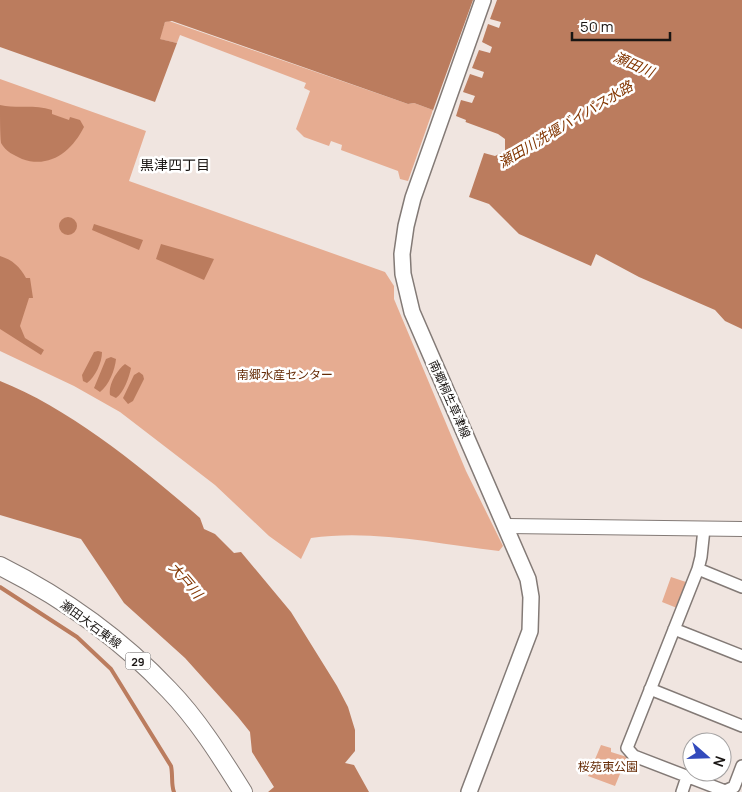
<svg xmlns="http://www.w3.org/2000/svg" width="742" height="792" font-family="Manrope,'Noto Sans JP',sans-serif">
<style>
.green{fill:#e6ac91}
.water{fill:#bb7c5e}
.pier{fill:#f0e5e0}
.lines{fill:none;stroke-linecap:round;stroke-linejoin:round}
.stream{stroke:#bb7c5e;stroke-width:4}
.minor-casing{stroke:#837a76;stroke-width:14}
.tertiary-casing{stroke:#837a76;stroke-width:16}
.secondary-casing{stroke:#837a76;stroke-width:18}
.primary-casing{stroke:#837a76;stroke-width:20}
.minor{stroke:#fff;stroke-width:11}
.tertiary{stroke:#fff;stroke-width:14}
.secondary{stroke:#fff;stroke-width:15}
.primary{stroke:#fff;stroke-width:18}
.labels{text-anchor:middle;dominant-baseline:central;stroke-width:5;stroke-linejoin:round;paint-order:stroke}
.shield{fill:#fff;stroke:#5e5b5a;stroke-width:1}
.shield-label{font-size:11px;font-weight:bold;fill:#191513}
.park-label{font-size:12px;fill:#652b06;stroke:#fff}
.street-label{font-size:12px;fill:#191513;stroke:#fff}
.water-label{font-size:14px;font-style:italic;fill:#823500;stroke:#fff}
.neighbourhood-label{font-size:14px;fill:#191513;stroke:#fff}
</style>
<rect width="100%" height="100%" fill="#f0e5e0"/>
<!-- green -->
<path class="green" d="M169 21 408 104 414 103 433 110 408 181 400 179 398 171 341 150 342 145 331 141 329 146 304 137 296 129 310 91 304 88 306 83 180 35 177 43 159 39 165 22Z
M0 79 146 131 129 181 385 272 394 286V299L466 471 503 546 499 551C438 544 372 529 311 538L301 559 269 536 215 485 120 412 74 386 0 351Z
M671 577 686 582 677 608 662 602Z
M601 745 611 748V752L627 757 615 786 588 776Z"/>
<!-- water -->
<path class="water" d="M0 0H742V329L725 321 715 310 639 277 596 254 591 266 519 234 489 204 469 197 484 153 495 156 505 151V139L498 134 414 103 408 104 172 21 165 22 160 39 177 43 155 102 0 47Z
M0 105C18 109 34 104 52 110V114L69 120 70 117 80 120 84 127C72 151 50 169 22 159 14 155 6 152 1 143 0 134 0 115 0 105Z
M59 226a9 9 0 1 1 18 0a9 9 0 1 1-18 0Z
M94 224 143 240 139 250 92 230Z
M161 244 214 259 204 280 156 259Z
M0 256C13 260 20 267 26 278H30L33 298H29L20 326 25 338 44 350 41 355 0 329Z
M98 351 102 352C102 363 95 377 87 383L83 381 82 375 94 352Z
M111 357 116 359C115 370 109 385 100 392L94 388 106 359Z
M125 364 131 368C129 378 124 392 116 398L110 395C108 385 117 370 125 364Z
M139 372 143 375 144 379 133 401 128 404 123 398 134 375Z
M0 381C69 408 144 469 200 518L204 529 215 534 234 553 241 552 291 612 337 686 348 707 355 730V751L345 763 354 765 369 792H268L274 787 252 752 250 732 238 717 185 658 124 603 81 539 0 515Z"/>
<!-- pier -->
<path class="pier" d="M473 0H497L490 19 501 22 499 28 488 24 482 42 492 47 490 53 479 50 472 68 484 72 482 78 470 74 463 92 475 96 472 103 461 100 456 116 466 120 465 124 432 113Z"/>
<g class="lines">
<!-- stream -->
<path class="stream" d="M0 587 77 637 111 669 171 766C173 775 171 785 174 792"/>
<!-- minor casing -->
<g class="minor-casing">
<path id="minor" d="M704 529 701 557 698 569 627 748 634 756 725 791 734 787 742 766
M698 569 742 587
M674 629 742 656
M650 689 742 726
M682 792 687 777"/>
</g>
<!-- tertiary casing -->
<g class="tertiary-casing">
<path id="tertiary" d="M505 526 742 529"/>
</g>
<!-- secondary casing -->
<g class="secondary-casing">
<path id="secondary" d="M469 792 530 631 531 597 528 579 412 312 403 274 402 254 406 226 413 198 483 0"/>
</g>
<!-- primary casing -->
<g class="primary-casing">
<path id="primary" d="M0 566C62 597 121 639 169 690 198 720 221 757 243 792"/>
</g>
<!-- minor -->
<use href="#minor" class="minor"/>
<!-- tertiary -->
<use href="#tertiary" class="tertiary"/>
<!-- secondary -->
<use href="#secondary" class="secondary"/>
<!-- primary -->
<use href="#primary" class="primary"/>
</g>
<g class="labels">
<!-- shield labels -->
<rect class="shield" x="125.5" y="652.5" width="25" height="17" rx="4"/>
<g class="shield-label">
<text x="138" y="661">29</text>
</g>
<!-- park labels -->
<g class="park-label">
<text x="285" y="374">南郷水産センター</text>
<text x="608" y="766">桜苑東公園</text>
</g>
<!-- street labels -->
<g class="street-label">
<text transform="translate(450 399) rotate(66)">南郷桐生草津線</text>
<text transform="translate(91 624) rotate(36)">瀬田大石東線</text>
</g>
<!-- water labels -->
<g class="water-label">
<text transform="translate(634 64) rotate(24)">瀬田川</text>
<text transform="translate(565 124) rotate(-31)">瀬田川洗堰バイパス水路</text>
<text transform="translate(186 580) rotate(49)">大戸川</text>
</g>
<!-- neighbourhood labels -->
<g class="neighbourhood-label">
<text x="175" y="164">黒津四丁目</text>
</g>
</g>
<!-- north arrow -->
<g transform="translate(707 757) rotate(110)"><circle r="24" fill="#ffffff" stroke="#a3a1a1"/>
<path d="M0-4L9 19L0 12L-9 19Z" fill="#324abc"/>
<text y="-8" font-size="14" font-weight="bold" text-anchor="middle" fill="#191513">N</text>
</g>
<!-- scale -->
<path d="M572 32v8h98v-8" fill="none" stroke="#191513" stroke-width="2.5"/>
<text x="580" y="32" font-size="15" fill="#191513" stroke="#ffffff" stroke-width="4" paint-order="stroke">50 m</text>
</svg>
